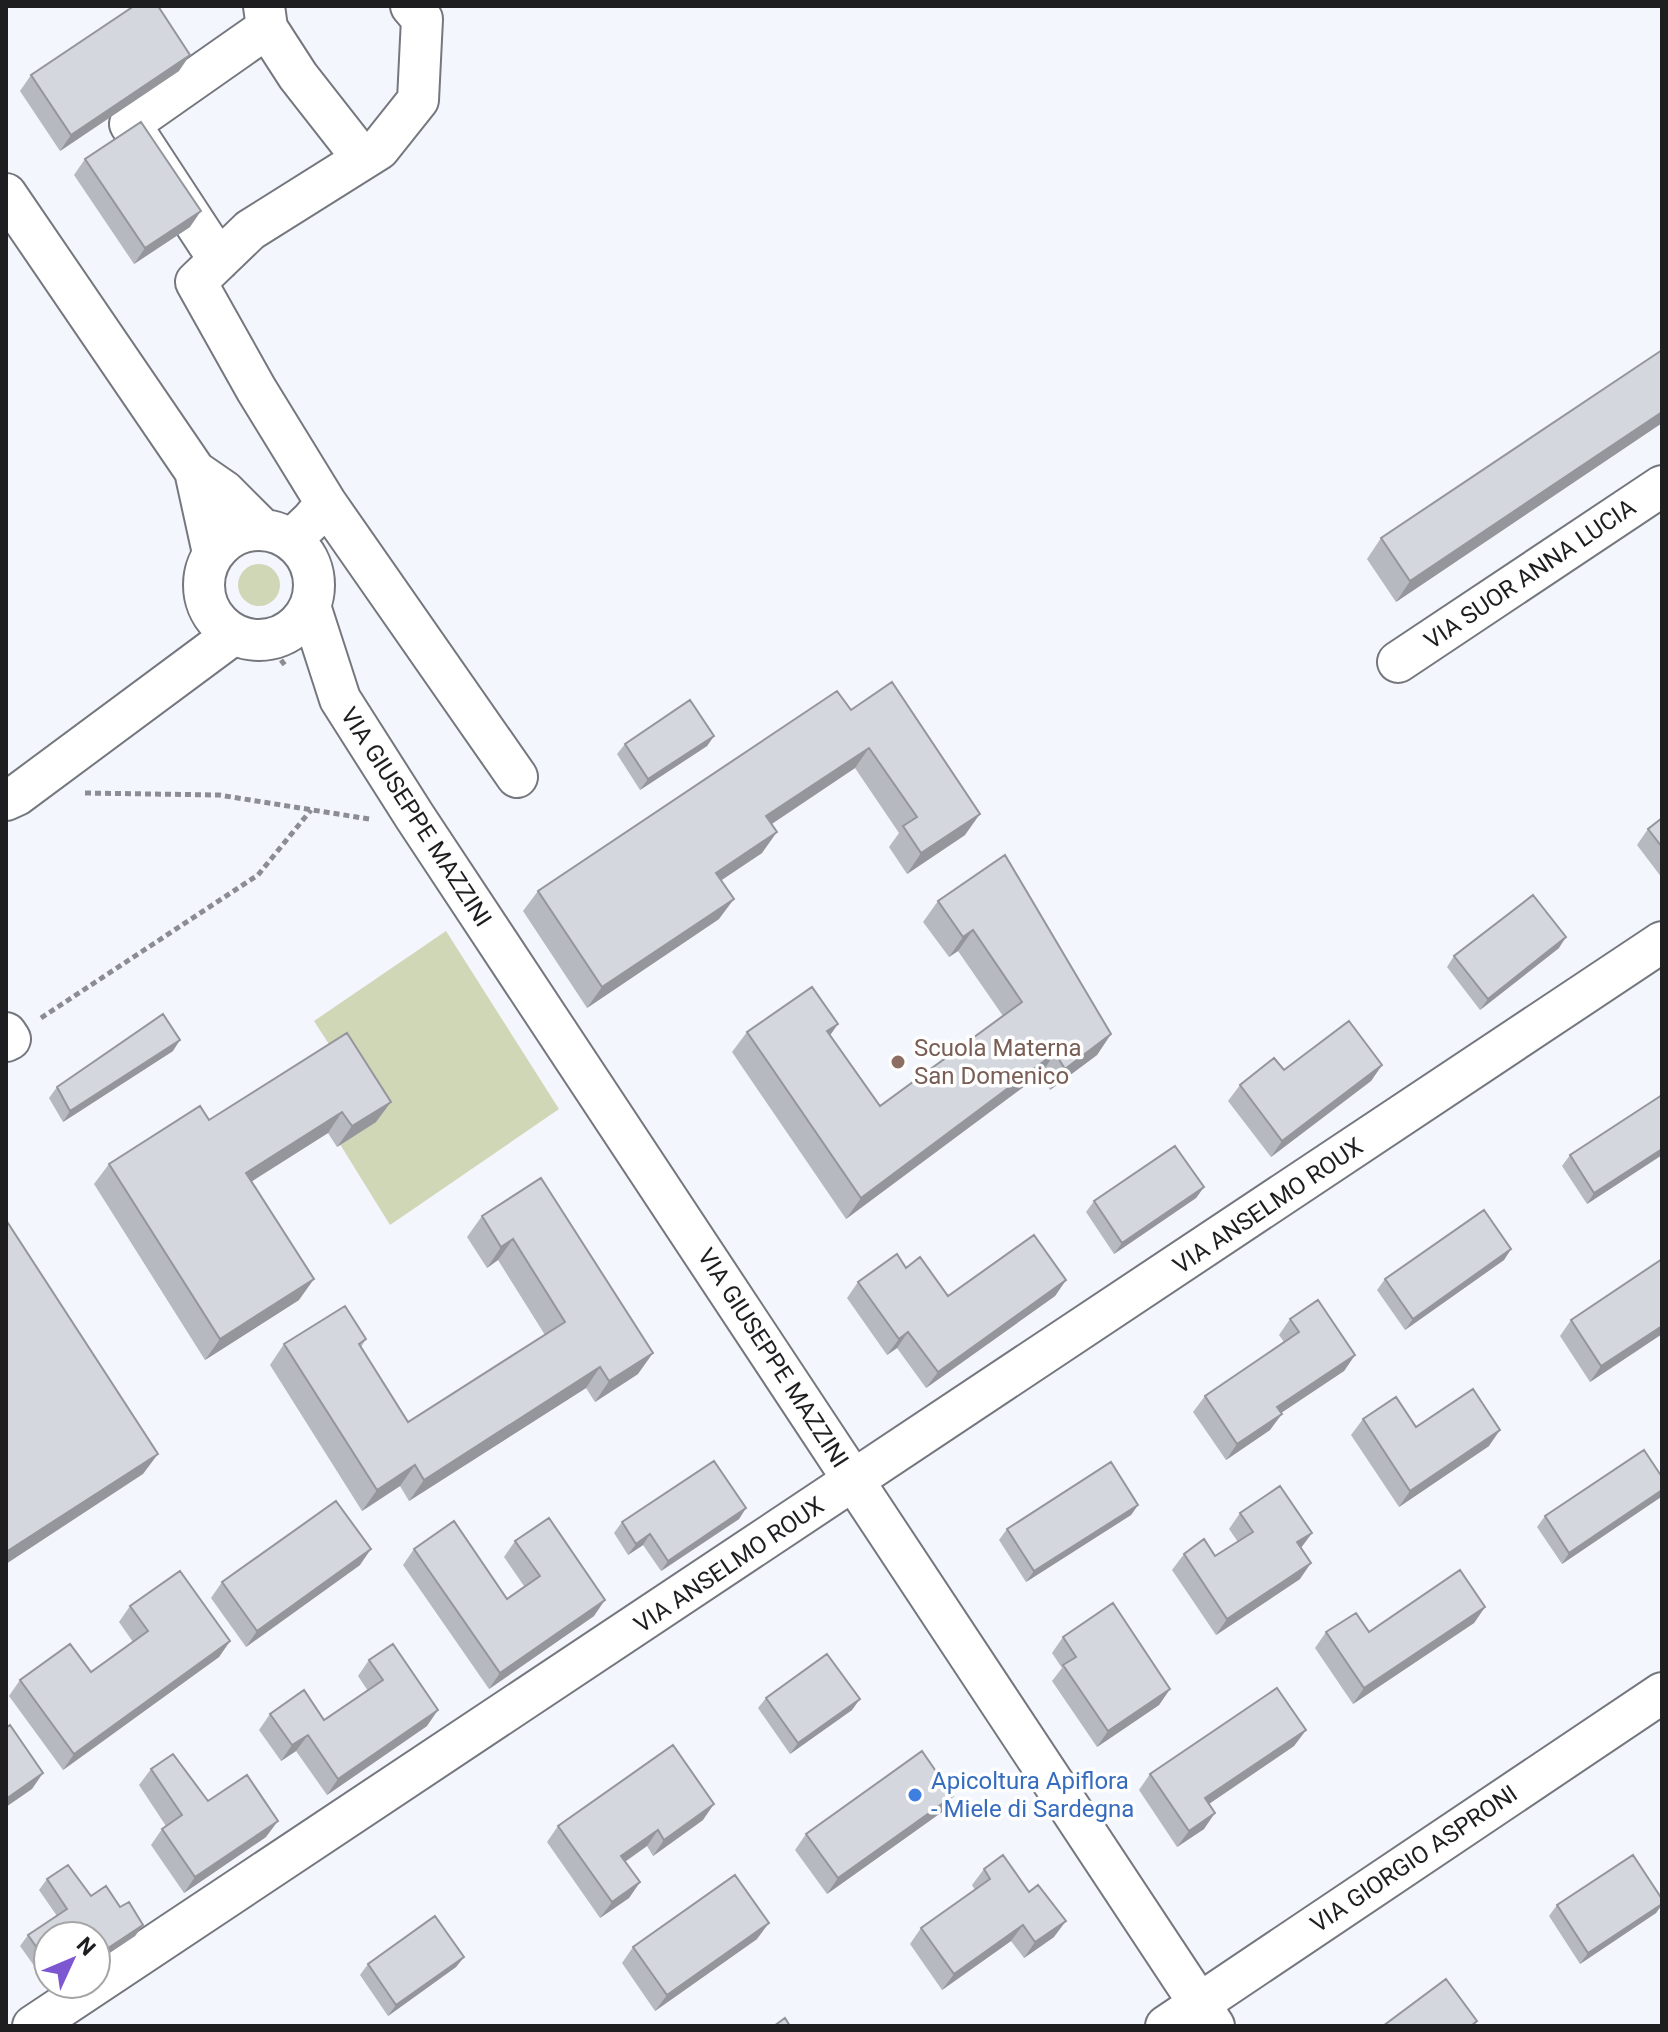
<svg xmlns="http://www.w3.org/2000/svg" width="1668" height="2032" font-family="Roboto,sans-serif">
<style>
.green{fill:#cfd7b6}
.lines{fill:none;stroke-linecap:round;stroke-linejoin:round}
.minor-casing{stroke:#74777d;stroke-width:44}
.path{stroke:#8c8d92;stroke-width:5;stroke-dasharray:6 4;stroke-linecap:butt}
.minor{stroke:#fff;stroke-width:40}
.wall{fill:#b6b9bf}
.shaded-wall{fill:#94969b}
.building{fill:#d4d7de;stroke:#94969b;stroke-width:2}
.education-dot{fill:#8d6e63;stroke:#fff;stroke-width:3}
.shop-dot{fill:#3f7fe0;stroke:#fff;stroke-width:3}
.labels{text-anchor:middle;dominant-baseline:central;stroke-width:7;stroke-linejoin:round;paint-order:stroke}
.street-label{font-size:24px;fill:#1e1e21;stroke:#fff}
.education-label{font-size:24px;fill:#785e54;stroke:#fff;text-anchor:start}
.shop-label{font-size:24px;fill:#366cbe;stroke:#fff;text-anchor:start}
</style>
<rect width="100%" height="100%" fill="#f3f6fd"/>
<!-- green -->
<path class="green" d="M238 585a21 21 0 1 1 42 0a21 21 0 1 1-42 0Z
M446 931 559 1109 390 1225 338 1141 376 1117 314 1021Z"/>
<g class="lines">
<!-- minor casing -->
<g class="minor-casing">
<path id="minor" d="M264 6 267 28 298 76 363 159
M6 194 195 471 213 553
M219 260 130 124 267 28
M195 471 224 491 263 530
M326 503 517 777
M204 585a55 55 0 1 1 110 0a55 55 0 1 1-110 0Z
M291 540 311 521 326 503 256 389 196 282 250 230 379 149 418 100 422 19 411 6
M310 606 340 699 415 817 1214 2026
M1398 662 1662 486
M6 800 17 795 234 634
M6 1033 10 1039 6 1041
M33 2026 1662 942
M1166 2026 1662 1693"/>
</g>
<!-- path -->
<path class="path" d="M269 644 287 668
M85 793 219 795 369 819
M41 1018 258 875 311 810"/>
<!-- minor -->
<use href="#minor" class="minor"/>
</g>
<!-- wall -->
<path class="wall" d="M179 71 60 151 20 91 31 75Z
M85 159 190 227 134 264 74 175Z
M1662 350V423L1396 602 1367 559 1381 538Z
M851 710 965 835 907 874 889 847 899 833 855 768 772 824 762 853 721 880 719 919 587 1008 523 911 538 891Z
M714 736 707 746 640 790 617 754 625 744Z
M1662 818V878L1637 845 1648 829Z
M938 901 1111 1034 1097 1055 1050 1090 1041 1074 846 1219 732 1052 747 1032 838 1024 830 1035 880 1106 1003 1016 958 951 949 957 923 922Z
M1559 948 1480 1010 1447 967 1454 956Z
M347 1033 376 1122 337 1147 328 1133 251 1181 299 1300 205 1360 94 1184 109 1164 209 1120Z
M173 1051 63 1122 49 1098 57 1087Z
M1382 1065 1371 1081 1271 1157 1228 1101 1240 1085 1284 1070Z
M1570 1155H1662L1587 1204 1562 1166Z
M541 1178 638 1374 595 1402 586 1388 409 1501 400 1486 362 1511 270 1365 284 1344 366 1339 361 1347 408 1422 545 1335 498 1260 487 1268 467 1237 482 1216Z
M1204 1187 1196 1198 1114 1254 1086 1212 1094 1201Z
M1511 1249 1504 1260 1405 1330 1377 1290 1385 1279Z
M1662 1259V1334L1590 1382 1560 1336 1571 1320Z
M906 1268 948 1296 1066 1280 1055 1296 926 1388 897 1348 887 1355 847 1298 858 1282Z
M1290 1319 1355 1355 1344 1371 1281 1413 1270 1430 1226 1460 1193 1412 1205 1396 1284 1342 1279 1335Z
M1363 1419 1489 1446 1399 1507 1351 1435Z
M1662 1477V1495L1661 1497 1562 1564 1537 1527 1545 1516Z
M1138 1505 1131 1515 1026 1582 999 1540 1007 1529Z
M746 1508 739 1519 661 1571 643 1545 628 1555 614 1533 622 1522Z
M1240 1513 1312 1533 1301 1548 1300 1579 1216 1635 1172 1570 1184 1554 1215 1556 1238 1542 1229 1529Z
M515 1541 594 1616 489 1689 403 1565 414 1549 507 1599 524 1586 504 1557Z
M360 1565 246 1647 211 1598 222 1582Z
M130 1606 230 1641 219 1657 63 1770 9 1696 20 1680 91 1672 133 1642 119 1622Z
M1485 1607 1474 1623 1353 1704 1315 1648 1326 1632H1369Z
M1063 1637 1170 1689 1159 1705 1097 1747 1052 1681 1062 1668 1052 1653Z
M369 1660 427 1726 327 1795 296 1751 281 1761 259 1730 270 1714 324 1720 368 1691 358 1676Z
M766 1698 852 1710 790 1754 758 1708Z
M1306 1730 1294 1746 1209 1804 1204 1829 1177 1847 1139 1790 1150 1774Z
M151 1769 208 1801 266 1837 184 1893 151 1845 162 1829 166 1826 139 1785Z
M953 1796 942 1812 827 1894 795 1850 806 1834Z
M703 1820 653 1856 647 1846 625 1862 640 1882 629 1898 600 1918 547 1842 558 1826Z
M984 1869 1054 1937 1024 1958 1011 1941 942 1990 910 1944 921 1928 975 1890 972 1885Z
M47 1879 120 1907 143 1925 135 1936 96 1962V1936H48V1984H62L52 1991 20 1946 28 1935 57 1916 39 1890Z
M1662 1899V1905L1656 1913 1580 1964 1549 1916 1557 1905Z
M757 1939 655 2011 622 1963 633 1947Z
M464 1957 456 1967 388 2016 360 1975 368 1964Z"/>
<!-- shaded-wall -->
<path class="shaded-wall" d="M190 55 179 71 60 151 71 135Z
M201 211 190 227 134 264 145 248Z
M1662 412V423L1396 602 1410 581Z
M714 736 707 746 640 790 648 779Z
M869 748 855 768 752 837 766 816Z
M980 814 965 835 907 874 921 853Z
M777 832 762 853 701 894 716 873Z
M734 899 719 919 587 1008 602 987Z
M973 930 958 951 949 957 963 937Z
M1566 937 1559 948 1480 1010 1488 999Z
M838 1024 823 1045 827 1031Z
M1111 1034 1097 1055 1050 1090 1065 1069Z
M180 1040 173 1051 63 1122 70 1111Z
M1055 1053 1041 1074 846 1219 861 1198Z
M1382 1065 1371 1081 1271 1157 1282 1141Z
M391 1102 376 1122 337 1147 352 1126Z
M342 1112 328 1133 232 1194 246 1173Z
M1662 1149V1155L1587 1204 1594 1193Z
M1204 1187 1196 1198 1114 1254 1122 1243Z
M513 1239 498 1260 487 1268 501 1247Z
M1511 1249 1504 1260 1405 1330 1413 1319Z
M314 1279 299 1300 205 1360 220 1339Z
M1066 1280 1055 1296 926 1388 938 1372Z
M1662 1326V1334L1590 1382 1601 1366Z
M908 1332 897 1348 887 1355 899 1339Z
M653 1353 638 1374 595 1402 609 1381Z
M1355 1355 1344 1371 1266 1423 1277 1407Z
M600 1367 586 1388 409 1501 424 1480Z
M1282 1414 1270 1430 1226 1460 1237 1444Z
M1500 1430 1489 1446 1399 1507 1410 1491Z
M158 1454 143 1474 6 1564V1552Z
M415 1465 400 1486 362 1511 377 1490Z
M1662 1490 1661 1497 1562 1564 1569 1553Z
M1138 1505 1131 1515 1026 1582 1034 1571Z
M746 1508 739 1519 661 1571 668 1561Z
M1312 1533 1300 1549 1297 1542Z
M650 1534 643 1545 628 1555 636 1544Z
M371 1549 360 1565 246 1647 257 1631Z
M1311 1563 1300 1579 1216 1635 1227 1619Z
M605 1600 594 1616 489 1689 500 1673Z
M1485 1607 1474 1623 1353 1704 1364 1688Z
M230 1641 219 1657 63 1770 74 1754Z
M1170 1689 1159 1705 1097 1747 1108 1731Z
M860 1699 852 1710 790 1754 798 1743Z
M438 1710 427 1726 327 1795 338 1779Z
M1306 1730 1294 1746 1194 1814 1205 1798Z
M308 1735 296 1751 281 1761 292 1745Z
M43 1773 32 1789 6 1807V1799Z
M953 1796 942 1812 827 1894 838 1878Z
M714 1804 703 1820 653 1856 664 1840Z
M1215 1813 1204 1829 1177 1847 1189 1831Z
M278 1821 266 1837 184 1893 195 1877Z
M658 1830 647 1846 610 1872 621 1856Z
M640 1882 629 1898 600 1918 612 1902Z
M1662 1904 1656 1913 1580 1964 1588 1953Z
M1066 1921 1054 1937 1024 1958 1035 1942Z
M769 1923 757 1939 655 2011 667 1995Z
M143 1925 135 1936 96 1962V1956Z
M1023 1925 1011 1941 942 1990 954 1974Z
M464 1957 456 1967 388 2016 396 2005Z"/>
<!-- building -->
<path class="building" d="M134 6H158L190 55 71 135 31 75Z
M141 122 201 211 145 248 85 159Z
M1662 350V412L1410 581 1381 538Z
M892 682 980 814 921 853 903 826 917 817 869 748 766 816 777 832 716 873 734 899 602 987 538 891 837 691 851 710Z
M690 700 714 736 648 779 625 744Z
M1662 818V847L1648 829Z
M1005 855 1111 1034 1065 1069 1055 1053 861 1198 747 1032 812 987 838 1024 827 1031 880 1106 1022 1002 973 930 963 937 938 901Z
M1533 895 1566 937 1488 999 1454 956Z
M163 1014 180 1040 70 1111 57 1087Z
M1349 1021 1382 1065 1282 1141 1240 1085 1274 1058 1284 1070Z
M347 1033 391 1102 352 1126 342 1112 246 1173 314 1279 220 1339 109 1164 200 1106 209 1120Z
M1662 1095V1149L1594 1193 1570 1155Z
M1175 1146 1204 1187 1122 1243 1094 1201Z
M541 1178 653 1353 609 1381 600 1367 424 1480 415 1465 377 1490 284 1344 345 1306 366 1339 359 1344 408 1422 565 1322 513 1239 501 1247 482 1216Z
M1484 1210 1511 1249 1413 1319 1385 1279Z
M6 1220 158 1454 6 1552Z
M1034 1235 1066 1280 938 1372 908 1332 899 1339 858 1282 897 1254 906 1268 920 1257 948 1296Z
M1662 1259V1326L1601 1366 1571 1320Z
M1318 1300 1355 1355 1277 1407 1282 1414 1237 1444 1205 1396 1299 1332 1290 1319Z
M1473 1389 1500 1430 1410 1491 1363 1419 1396 1397 1416 1427Z
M1644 1450 1662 1477V1490L1569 1553 1545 1516Z
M714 1461 746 1508 668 1561 650 1534 636 1544 622 1522Z
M1111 1462 1138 1505 1034 1571 1007 1529Z
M1280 1486 1312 1533 1297 1542 1311 1563 1227 1619 1184 1554 1204 1539 1215 1556 1253 1532 1240 1513Z
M336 1501 371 1549 257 1631 222 1582Z
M549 1518 605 1600 500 1673 414 1549 454 1521 507 1599 540 1576 515 1541Z
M1460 1570 1485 1607 1364 1688 1326 1632 1356 1613 1369 1632Z
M180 1571 230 1641 74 1754 20 1680 70 1644 91 1672 148 1631 130 1606Z
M1113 1603 1170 1689 1108 1731 1063 1665 1076 1657 1063 1637Z
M393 1644 438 1710 338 1779 308 1735 292 1745 270 1714 304 1690 324 1720 383 1680 369 1660Z
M827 1654 860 1699 798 1743 766 1698Z
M1277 1688 1306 1730 1205 1798 1215 1813 1189 1831 1150 1774Z
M10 1725 43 1773 6 1799V1728Z
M673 1745 714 1804 664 1840 658 1830 621 1856 640 1882 612 1902 558 1826Z
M922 1751 953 1796 838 1878 806 1834Z
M173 1754 208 1801 247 1775 278 1821 195 1877 162 1829 182 1815 151 1769Z
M1003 1855 1029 1892 1038 1885 1066 1921 1035 1942 1023 1925 954 1974 921 1928 990 1879 984 1869Z
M1633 1855 1662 1899V1904L1588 1953 1557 1905Z
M68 1865 91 1896 106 1886 120 1907 129 1902 143 1925 96 1956V1936H48V1964L28 1935 67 1909 47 1879Z
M735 1875 769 1923 667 1995 633 1947Z
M435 1916 464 1957 396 2005 368 1964Z
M1446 1979 1477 2021 1471 2026H1383Z
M785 2018 790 2026H774Z"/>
<!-- markers -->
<circle class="education-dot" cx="898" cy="1062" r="8"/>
<circle class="shop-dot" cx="915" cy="1795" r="8"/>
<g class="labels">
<!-- street labels -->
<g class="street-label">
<text transform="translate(1530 574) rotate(-34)">VIA SUOR ANNA LUCIA</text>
<text transform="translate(416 817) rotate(57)">VIA GIUSEPPE MAZZINI</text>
<text transform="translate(1268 1206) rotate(-34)">VIA ANSELMO ROUX</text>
<text transform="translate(773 1358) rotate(57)">VIA GIUSEPPE MAZZINI</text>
<text transform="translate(729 1565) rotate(-34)">VIA ANSELMO ROUX</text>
<text transform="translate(1414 1859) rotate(-34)">VIA GIORGIO ASPRONI</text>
</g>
<!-- education labels -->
<g class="education-label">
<text x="914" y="1048">Scuola Materna<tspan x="914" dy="28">San Domenico</tspan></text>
</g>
<!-- shop labels -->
<g class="shop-label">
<text x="931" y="1781">Apicoltura Apiflora<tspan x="931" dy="28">- Miele di Sardegna</tspan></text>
</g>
</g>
<!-- border -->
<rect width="1668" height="2032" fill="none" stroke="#1e1e21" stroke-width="16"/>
<!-- north arrow -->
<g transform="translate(72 1960) rotate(46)"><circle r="38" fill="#ffffff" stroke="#a5a5a6" stroke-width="2"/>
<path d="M0-6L14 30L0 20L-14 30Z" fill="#7c57d1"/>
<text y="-12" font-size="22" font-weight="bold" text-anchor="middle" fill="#1e1e21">N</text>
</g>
</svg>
